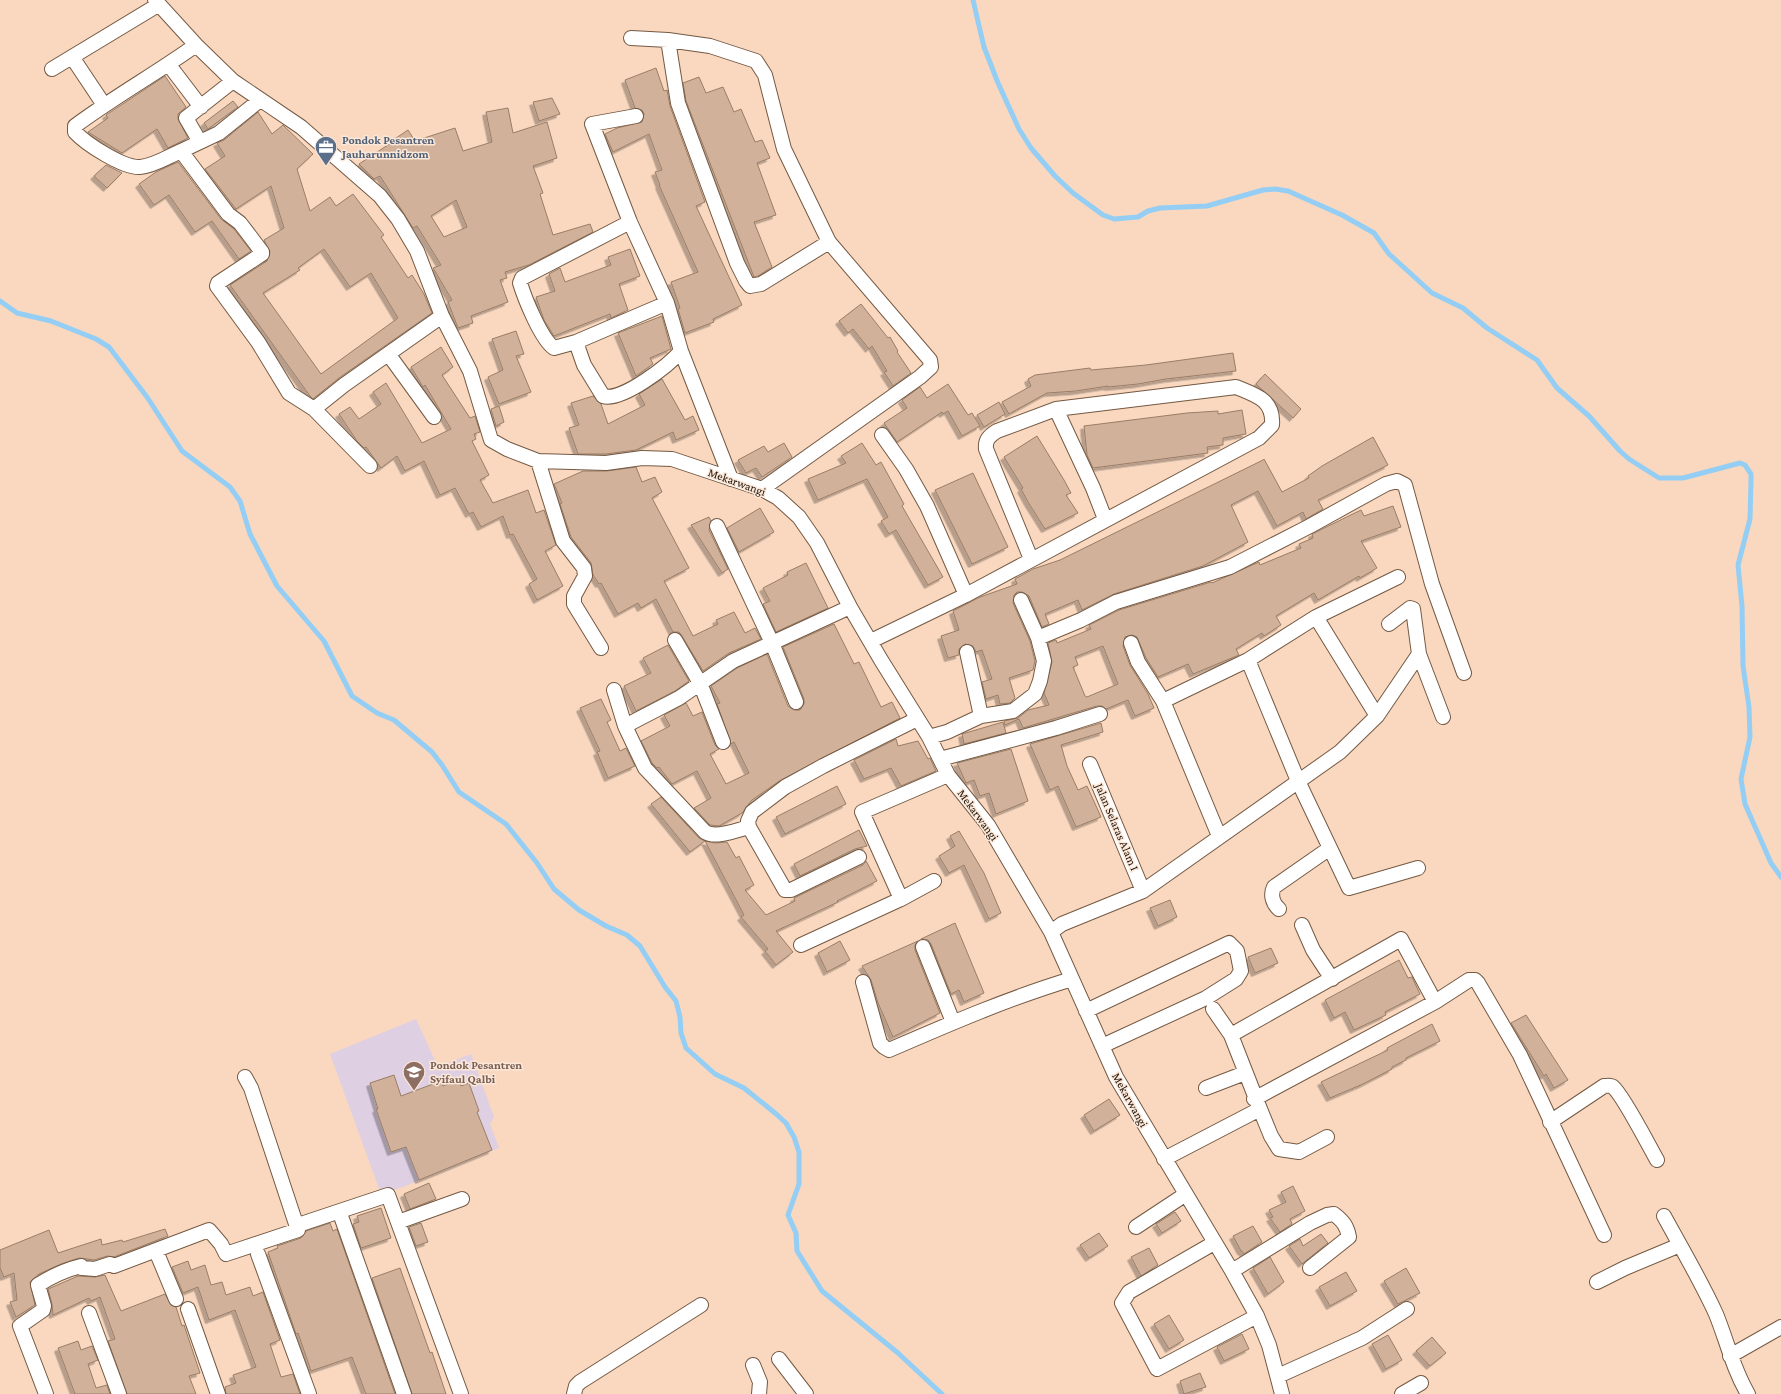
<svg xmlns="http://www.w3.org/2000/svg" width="1781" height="1394" font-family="'Crimson Pro',serif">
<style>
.industrial{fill:#decfe2}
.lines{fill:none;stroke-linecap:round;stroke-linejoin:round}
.stream{stroke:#94cef4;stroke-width:5}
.building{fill:#d1b199;stroke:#9a7d66;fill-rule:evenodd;filter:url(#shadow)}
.street-casing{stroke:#745943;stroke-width:16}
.street{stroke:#fff;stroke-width:14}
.labels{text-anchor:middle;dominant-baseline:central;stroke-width:3;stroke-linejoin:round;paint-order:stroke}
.service-label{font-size:12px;font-weight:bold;fill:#4e5e75;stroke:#fce8d9;text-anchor:start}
.street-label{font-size:12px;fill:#1d1209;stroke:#fce8d9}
.education-label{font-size:12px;font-weight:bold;fill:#785e54;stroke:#fce8d9;text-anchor:start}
</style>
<defs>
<filter id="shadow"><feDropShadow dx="-3.5" dy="3.5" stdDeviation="0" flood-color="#0004"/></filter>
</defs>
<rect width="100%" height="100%" fill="#f9d8bf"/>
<!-- industrial -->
<path class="industrial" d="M416 1019 438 1067 471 1054 494 1117 490 1124 499 1148 403 1187 381 1194 330 1054Z"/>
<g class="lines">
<!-- stream -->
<path class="stream" d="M973 0 984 47 998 83 1019 129 1031 148 1055 176 1073 193 1103 215 1114 219 1138 217 1148 211 1160 208 1207 206 1263 190 1275 189 1288 191 1342 215 1374 233 1389 254 1432 293 1463 308 1487 328 1537 360 1557 388 1589 416 1620 451 1629 459 1659 478H1683L1740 463 1745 465 1751 474V481L1750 519 1738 565 1742 606 1743 666 1749 707 1750 737 1741 779 1745 804 1771 863 1781 877
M0 301 17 313 51 321 96 339 109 347 147 397 182 451 230 487 240 501 250 534 277 586 324 641 352 696 377 713 394 720 432 752 442 765 459 792 506 824 537 863 554 889 579 910 606 926 627 935 640 946 665 987 676 1001 680 1017 681 1033 686 1048 715 1074 744 1088 775 1113 786 1123 794 1137 799 1152V1184L788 1215 796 1233 797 1251 822 1291 898 1353 942 1394"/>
</g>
<!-- building -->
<path class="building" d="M656 68 664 91 667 90 670 106 705 202 696 206 742 305 713 319 714 322 685 333 678 309 680 308 671 282 698 272 659 185H660L655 172 662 170 649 134 613 152 605 134 617 128 642 122 644 114 642 110 635 108 625 80Z
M165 76 186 107 178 114V119L188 138 168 148 157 129 122 153 88 132 108 118 106 115Z
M699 77 706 93 723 87 734 112 741 109 755 142 762 140 770 158 757 163 776 215 754 222 772 267 758 276 754 277 686 101 683 83Z
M552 98 560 114 539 121 533 102Z
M233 101 238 107 208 129 204 123Z
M508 108 513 133 547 122 557 158 533 166 543 193 540 194 553 235 590 224 593 232 529 265 505 272 507 278 500 280 508 302 471 316 473 323 458 328 448 302 452 300 433 268 441 265 417 226 413 228 380 176 374 179 359 164 394 141 393 140 408 130 415 141 455 128 463 151 492 142 486 112ZM456 200 467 227 444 237 431 216Z
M258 112 272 134 283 125 313 154 297 169 310 211 330 197 336 206 353 194 384 235 381 237 408 278 412 275 424 294 432 313 339 378 313 399 310 396 230 285 267 261 270 252 264 240 284 228 271 186 236 209 205 169 225 156 217 143 224 140ZM324 249 350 287 371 273 398 318 321 374 263 293 300 270 298 268Z
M178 162 221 219 234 229 251 251 239 259 212 221 195 232 169 195 154 205 139 184 156 172Z
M106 165 122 173 107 188 94 176Z
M630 249 640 276 619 284 628 310 611 318 610 314 554 336 544 320 536 297 555 291 549 274 560 268 565 282 611 265 608 257Z
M861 304 888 338 890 337 898 351 897 352 911 373 893 386 884 372 887 371 872 346 869 349 853 329 848 333 839 321Z
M662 316 671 349 650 358 653 364 636 376 618 333Z
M516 331 524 354 516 356 531 392 499 404 488 377 503 370 492 339Z
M441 347 453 367 442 375 470 418 475 416 480 432 474 434 476 439 472 441 489 475 480 480 493 503 528 490 536 513 544 510 556 545 545 551 563 586 537 600 529 584 537 579 513 534 510 535 503 516 481 527 473 512 469 514 455 488 440 495 424 461 405 471 397 456 381 468 366 447 364 448 357 441 339 414 350 407 359 419 381 404 373 392 386 383 422 443 451 429 425 385 423 387 411 367Z
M1233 353 1236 371 1166 379 1138 384 1108 387V386L1076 391 1047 393 1009 414 1002 402 1031 386 1028 379 1035 375 1090 368 1091 370 1146 365Z
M1265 374 1301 409 1293 418 1256 384Z
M662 379 685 420 693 416 699 430 676 440 673 432 636 450 606 454H578L569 428 579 425 571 403 593 396 601 404 608 424 645 405 639 394Z
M948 384 968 415 972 413 980 426 962 436 948 411 943 414 942 412 897 442 884 423 907 408 902 400 920 387 927 398Z
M999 402 1005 414 984 427 977 415Z
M499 406 504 422 496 426 491 409Z
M1242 410 1246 434 1223 438V445L1207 447 1208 453 1093 468 1087 455 1084 426 1187 413 1218 411V414Z
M1037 436 1064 480 1071 493 1066 495 1078 513 1045 529 1028 502 1021 489 1023 488 1004 457Z
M1373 437 1388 465 1318 500 1323 509 1306 519 1303 512 1277 526 1258 491 1231 505 1248 542 1203 566 1114 594 1082 610 1078 600 1045 614 1049 624 1042 627 1029 596 1022 592H1017L1014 595 1013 603 1030 641 1035 661 1033 670 1009 678 1015 698 1010 703 1000 704 998 695 986 699 982 682 992 679 982 650 976 652 973 646 965 644 959 649V655L948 658 941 636 959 630 953 611 980 597 1017 584 1015 579 1033 569 1060 560 1263 460 1264 459 1282 492 1309 478 1308 476 1322 466Z
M784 443 792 457 762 477 756 468 746 473 738 460 764 446 768 452Z
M862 443 876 465 881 462 904 504 902 506 943 577 928 585 896 530 889 534 881 521 888 517 867 479 818 500 808 479 846 463 841 456Z
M636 467 642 482 655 477 662 492 652 498 689 568 664 581 693 636 718 624 716 620 734 612 745 633 755 628 761 639 729 653 703 671 682 636 679 632H673L656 599 641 608 638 603 618 614 601 583 599 584 593 575 591 563 571 537 560 504 562 503 554 484 583 471H607Z
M973 473 1008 547 972 564 935 490Z
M1393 506 1401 527 1361 541 1377 568 1360 578 1359 576 1318 600 1314 593 1276 616 1281 625 1264 636 1262 633 1236 649 1239 655 1193 674 1188 664 1158 677 1146 658 1137 637 1132 635 1125 637 1123 646 1130 665 1148 694 1154 708 1135 716 1128 700 1106 709 1102 706H1097L1023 728 1019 719 1005 725 1004 721 1018 718 1028 710 1049 705 1044 693 1052 662 1048 643 1056 640 1057 643 1091 629 1089 625 1119 610 1211 582 1212 583 1259 562 1260 565 1301 548 1299 544 1313 538 1312 534 1361 510 1364 516ZM1103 646 1118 684 1087 697 1085 696 1073 667 1078 665 1075 657Z
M760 508 774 532 739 552 727 528Z
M709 517 711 521 709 530 728 569 722 573 691 525Z
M806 563 828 608 776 632 763 604 770 601 763 588 788 575 787 572Z
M834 624 854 664 859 662 881 707 892 702 900 718 781 780 752 800 742 813 719 826 710 825 694 808 711 798 697 771 672 784 659 767 657 768 652 763 641 741 670 726 664 715 686 703 693 716 702 712 715 745 719 749 710 754 726 784 749 773 734 742 731 744 717 704 720 703 711 686 737 668 767 654 788 706 794 710H800L804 704V699L783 647Z
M668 645 689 681 675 691 636 711 624 686 651 673 643 658Z
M601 699 611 720 607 722 620 751 626 748 635 766 608 778 597 752 600 751 580 708Z
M1003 722 1006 733 964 744 962 734Z
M1101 723 1103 732 1061 745 1067 766 1078 790 1087 786 1101 817 1076 827 1058 786 1050 790 1030 744Z
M896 739 898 746 918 741 928 759 930 758 936 771 901 786 891 768 864 779 854 760Z
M1011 749 1028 801 996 814 989 793 980 796 974 780 966 783 957 763Z
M837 786 846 804 785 834 776 817Z
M661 797 699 838 705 841 690 852 651 804Z
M859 830 867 846 855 849 800 876 794 864Z
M959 831 984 873 1001 913 989 919 964 865 949 873 939 856 955 846 950 836Z
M705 841 715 843 727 842 736 858 739 856 754 885 745 890 766 915 795 901 794 898 863 865 866 861 877 881 837 901 838 902 776 931 793 952 776 965 765 951 768 949 741 917 744 915Z
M1170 900 1177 917 1158 926 1150 908Z
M955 923 984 993 964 1002 959 990 951 994 931 944 928 940 921 939Z
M840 941 850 960 827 972 818 953Z
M918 941 915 945V950L940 1013 893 1037 878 1003 871 980 862 966Z
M1271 948 1278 963 1255 973 1248 957Z
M1399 960 1408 978 1412 977 1420 994 1385 1012 1386 1015 1354 1030 1345 1012 1334 1018 1325 1000Z
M1526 1015 1568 1080 1554 1088 1546 1074 1544 1076 1511 1023Z
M1432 1024 1440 1041 1406 1058V1060L1392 1067V1069L1363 1084 1330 1098 1321 1082 1388 1050 1387 1048Z
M394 1075 401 1096 441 1081 443 1086 458 1080 461 1086 469 1083 479 1111 477 1112 492 1150 419 1180 406 1147 391 1152 376 1109H378L370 1083Z
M1109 1099 1120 1115 1094 1131 1084 1115Z
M429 1183 436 1199 410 1209 404 1194Z
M1293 1186 1305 1211 1290 1219 1292 1224 1280 1232 1270 1218 1273 1217 1269 1210 1286 1202 1281 1192Z
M381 1208 391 1238 361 1248 353 1224 359 1222 357 1216Z
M1175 1212 1181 1221 1162 1233 1156 1224Z
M330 1223 333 1231 337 1229 395 1394H366L352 1357 311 1371 298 1333 296 1334 268 1252 278 1248 277 1246 301 1238 306 1231Z
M421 1223 428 1242 416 1246 409 1227Z
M1253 1226 1262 1242 1244 1254 1242 1251H1241L1233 1236Z
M165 1229 168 1236 114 1257 108 1256 94 1260 79 1258 61 1264 39 1274 30 1282 35 1305 16 1317 10 1302 17 1300 14 1273 4 1277 0 1268V1250L49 1230 58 1253 101 1239 102 1245 122 1240 123 1242Z
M1099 1233 1108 1246 1089 1258 1080 1245Z
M1321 1234 1328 1243 1302 1264 1289 1246 1300 1239 1303 1246Z
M1149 1248 1158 1265 1141 1276 1131 1257Z
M1270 1257 1284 1282 1268 1294 1253 1268Z
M188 1261 191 1270 205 1265 211 1285 222 1282 226 1295 250 1287 253 1296 263 1292 280 1340 270 1344 281 1377 293 1374 300 1394H226L225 1387 236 1383 233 1375 256 1367 235 1310 209 1320 198 1287 183 1293 172 1267Z
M400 1268 430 1353 432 1352 446 1394H412L372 1278Z
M1406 1268 1420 1293 1398 1304 1384 1281Z
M1346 1272 1357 1291 1330 1306 1319 1287Z
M105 1275 121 1311 165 1294 171 1305 176 1307 182 1326 184 1325 200 1373 189 1376 196 1394H127L108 1341 115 1339 100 1297 91 1301 89 1298 53 1315 52 1304 48 1289 78 1276 95 1277Z
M1169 1315 1184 1340 1169 1349 1154 1324Z
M1242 1334 1249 1349 1224 1361 1217 1347Z
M1388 1335 1402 1360 1386 1369 1372 1344Z
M1432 1337 1446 1353 1430 1366 1416 1351Z
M78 1341 81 1350 92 1346 98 1360 88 1364 96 1388 107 1385 110 1394H75L58 1348Z
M1200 1373 1206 1387 1184 1394 1180 1381Z"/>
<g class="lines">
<!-- street casing -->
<g class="street-casing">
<path id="street" d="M155 0 196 45 233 81 301 127 380 196 398 219 417 251 442 316 470 371 491 440 507 449 538 461 606 463 642 458 672 459 762 489 778 498 799 517 817 543 850 607 881 660 929 737 948 775 988 825 1051 932 1116 1077 1232 1271 1257 1316 1269 1345 1282 1394
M631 38 668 40 710 46 756 61 765 75 784 149 829 242 930 360 931 367 920 377 762 489
M668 40 678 103 737 263 746 281 750 286 761 284 829 242
M196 45C157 73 114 97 75 126V132C86 144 123 168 140 167 154 166 169 156 181 151L228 214 240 223 262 252V254L218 283 217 286 258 342 289 393 314 409 370 466
M72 57 104 105
M169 65 201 107
M52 69 158 5
M636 116 592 124 630 222 667 303 681 351 731 479
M200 142 186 118 233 81
M181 151 219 133 260 100
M630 222 522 278 520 283C525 299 541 339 554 348L576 342 667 303
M576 342 584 365 603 396C622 402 669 365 681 351
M389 355 434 417
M314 409 344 385 442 316
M1056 409 1093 488 1105 519
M882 435 906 469 927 506 966 595
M538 461 563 541 584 568 585 576 574 596V604L601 648
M717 526 772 643 796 702
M1021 600 1038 638
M1316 617 1398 577
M675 640 700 683 723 742
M871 641 966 595 1259 438 1272 425C1274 400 1256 395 1236 387L1056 409 997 431C989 436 985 440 986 449L1031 559
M1131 643 1138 662 1163 701 1219 836
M967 652 981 716
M1419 654 1443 717
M1248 660 1298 781 1349 888 1418 868
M614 690 625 726
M1163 701 1248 660 1316 617 1377 716
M929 737 947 732 981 716 1013 711 1035 694 1040 681 1044 661 1038 638 1081 620 1116 602 1230 567 1310 526 1386 484 1397 481 1405 485 1432 584 1464 673
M940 759 1056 728 1100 714
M1090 764 1143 891
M749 827C737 830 716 839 705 832L645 768 625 726 679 698 733 661 850 607
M859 857 791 890H785L749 827 748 821 752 812 785 787 823 766 917 719
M901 899 934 881
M1279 909C1273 904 1270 895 1274 887L1330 848
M1302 925 1313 950 1332 979
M1051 932 1062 924 1143 891 1340 752 1377 716 1419 654 1413 609 1410 608 1389 624
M801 945 901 899 862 812 948 775
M923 947 953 1022
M863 982 880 1043 884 1047 889 1050C949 1024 1009 998 1072 979
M1435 1002 1469 980H1475L1478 983 1520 1055 1604 1235
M1086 1011 1229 943 1237 951 1241 971 1236 979 1206 998 1102 1046
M1231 1035 1401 939 1435 1002 1254 1099
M1206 1088 1245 1073
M1260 1109 1271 1136 1279 1149 1299 1152 1327 1137
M1550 1122 1604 1086C1607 1086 1611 1085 1613 1087 1623 1095 1649 1146 1657 1160
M1164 1159 1260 1109 1231 1035 1213 1009
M1664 1216C1682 1249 1701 1281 1716 1314 1727 1341 1733 1369 1748 1394
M342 1219 404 1394
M398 1222 462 1199
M298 1225 388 1195 461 1394
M1136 1227 1186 1194
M1214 1243 1129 1292 1122 1303 1157 1369 1257 1316
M156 1251 176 1299
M258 1254 309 1394
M1232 1271 1310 1223 1327 1215 1334 1214C1343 1221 1347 1226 1349 1237L1310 1268
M1597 1282 1625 1268 1680 1245
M188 1309 218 1394
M89 1313 119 1394
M1730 1356 1781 1327
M779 1359 806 1394
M753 1365 760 1382 759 1394
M1278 1376 1362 1338 1407 1309
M46 1394 20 1326 43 1310 44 1306 38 1285C52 1276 65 1270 81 1266L82 1268 95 1269 110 1264 114 1266 209 1230 221 1244 226 1254 298 1230 251 1088 245 1077
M574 1394 576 1386 580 1382 701 1305
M1402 1394 1421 1383"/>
</g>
<!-- street -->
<use href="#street" class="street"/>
</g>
<!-- icons -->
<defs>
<g id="office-pin" transform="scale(1.15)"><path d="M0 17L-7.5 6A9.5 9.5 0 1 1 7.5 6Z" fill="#5c6f8a" stroke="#fce8d9"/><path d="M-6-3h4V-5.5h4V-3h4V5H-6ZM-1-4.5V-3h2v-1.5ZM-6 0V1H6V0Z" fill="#fff"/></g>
<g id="school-pin" transform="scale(1.15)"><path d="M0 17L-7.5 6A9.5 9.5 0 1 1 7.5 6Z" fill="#8d6e63" stroke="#fce8d9"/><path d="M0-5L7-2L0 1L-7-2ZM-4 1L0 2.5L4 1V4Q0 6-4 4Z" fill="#fff"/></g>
</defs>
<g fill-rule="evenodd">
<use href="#office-pin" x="326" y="147"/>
<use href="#school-pin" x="414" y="1072"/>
</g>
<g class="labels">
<!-- service labels -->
<g class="service-label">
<text x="342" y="140">Pondok Pesantren<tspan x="342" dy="14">Jauharunnidzom</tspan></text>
</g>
<!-- street labels -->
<g class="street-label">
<text transform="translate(737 482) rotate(20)">Mekarwangi</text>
<text transform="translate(978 815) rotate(54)">Mekarwangi</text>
<text transform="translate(1117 827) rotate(67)">Jalan Selaras Alam I</text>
<text transform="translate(1130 1100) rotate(61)">Mekarwangi</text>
</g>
<!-- education labels -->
<g class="education-label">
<text x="430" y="1065">Pondok Pesantren<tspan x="430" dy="14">Syifaul Qalbi</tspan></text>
</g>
</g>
</svg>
